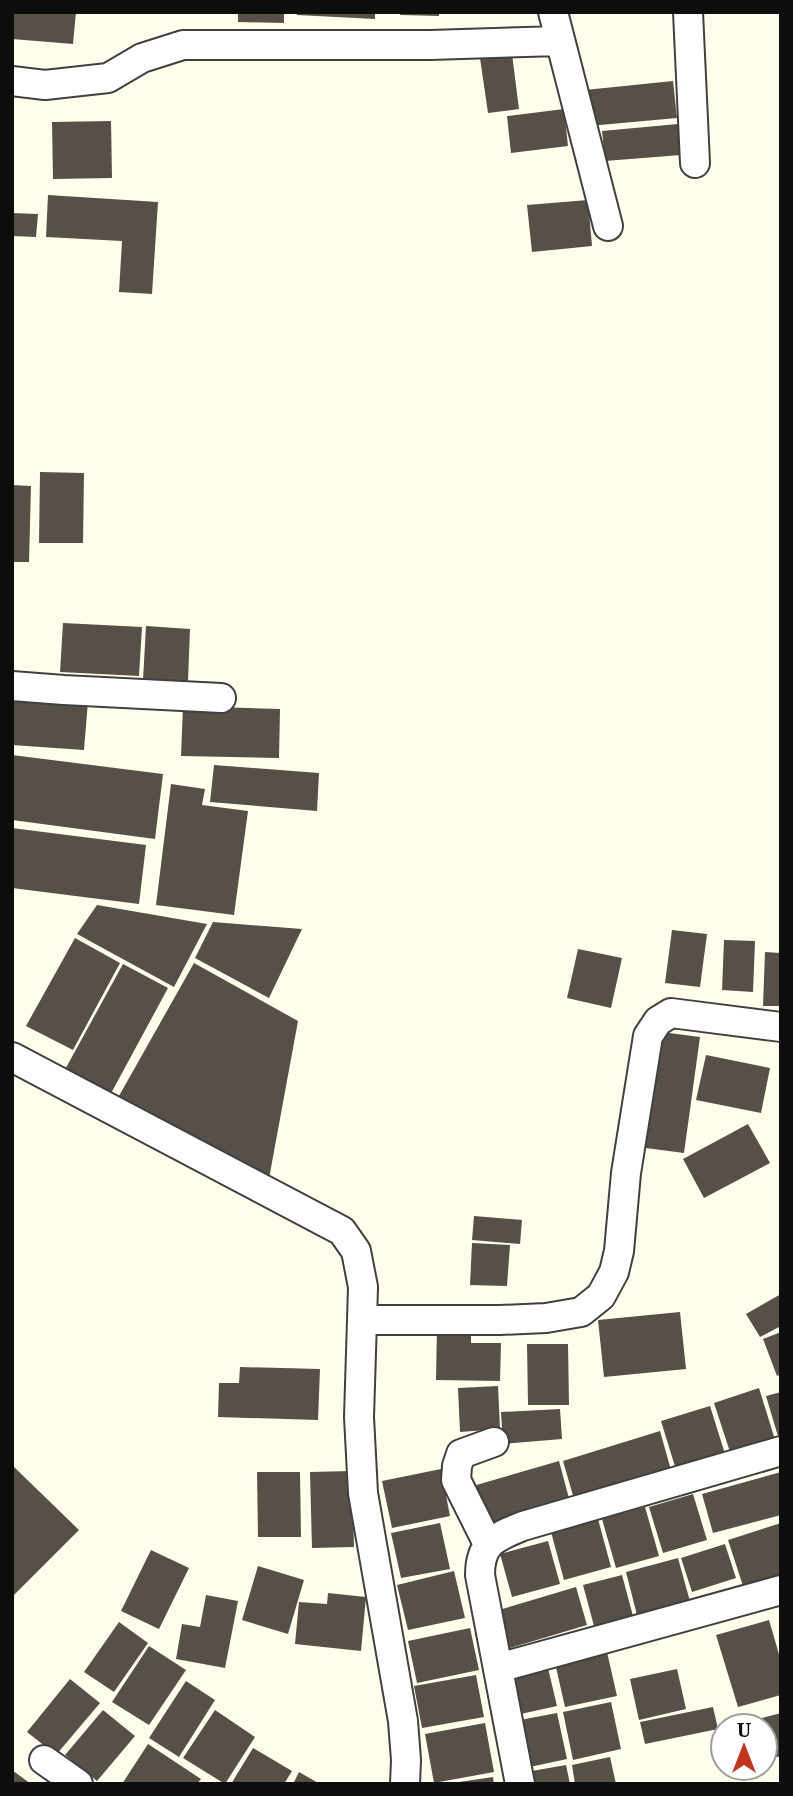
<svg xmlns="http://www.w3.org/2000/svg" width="793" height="1796" font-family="'Noto Serif',serif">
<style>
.building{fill:#565049}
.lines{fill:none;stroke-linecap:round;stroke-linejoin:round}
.minor-casing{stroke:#404040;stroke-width:32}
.minor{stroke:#fff;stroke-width:28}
</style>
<rect width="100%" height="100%" fill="#ffffec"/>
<!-- building -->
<path class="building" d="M12 12H76L73 44 12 39Z
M238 12H284V23L238 22Z
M297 12H375V19L297 15Z
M400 12H439V16L400 15Z
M512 54 519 109 488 113 480 58Z
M673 81 677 118 589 126 585 90Z
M564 109 568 146 511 153 507 116Z
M111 121 112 178 53 179 52 122Z
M678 124 681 155 605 161 602 131Z
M48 195 158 202 152 294 119 292 122 241 46 237Z
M588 200 592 246 532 252 527 205Z
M12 213 38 214 36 237 12 236Z
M40 472 84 473 83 543H39Z
M12 485 31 486 29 562H12Z
M63 623 142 627 139 676 60 672Z
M146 626 190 629 188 681 143 680Z
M12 696 88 701 84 750 12 745Z
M183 706 280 709 279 758 181 756Z
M12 755 163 774 155 839 12 820Z
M214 765 319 773 317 811 210 802Z
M171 784 205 789 202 805 248 811 234 915 156 905Z
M12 828 146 845 139 904 12 888Z
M97 905 207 924 174 987 77 934Z
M213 922 302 929 269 998 195 958Z
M672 930 707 934 700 987 665 983Z
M75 938 120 963 73 1050 26 1026Z
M724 940 755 941 753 992 722 990Z
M578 949 622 958 611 1008 567 998Z
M765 952 781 953V1006H763Z
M194 963 298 1021 268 1184 115 1103Z
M123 964 168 988 108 1099 62 1075Z
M654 1031 700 1037 684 1153 638 1147Z
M706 1055 770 1068 761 1113 696 1100Z
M748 1124 770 1163 704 1198 683 1159Z
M474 1216 522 1220 520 1244 472 1240Z
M472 1243 510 1245 507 1286 470 1285Z
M781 1294V1326L760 1337 746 1314Z
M680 1312 686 1369 604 1377 598 1320Z
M437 1327H471V1343H501L500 1381 436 1380Z
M781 1332V1374L777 1376 763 1339Z
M527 1344H568L569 1405H528Z
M240 1367 320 1369 318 1420 218 1417 219 1383H239Z
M498 1386 500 1429 460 1432 458 1388Z
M759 1388 776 1443 732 1458 714 1403Z
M781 1392V1443H780L766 1396Z
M710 1406 726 1457 677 1473 661 1421Z
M560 1409 562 1439 503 1444 501 1412Z
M660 1431 671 1470 574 1499 563 1461Z
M559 1461 570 1502 485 1526 473 1486Z
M12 1465 79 1530 12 1597Z
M441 1469 450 1516 392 1528 382 1481Z
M352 1471 354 1547 312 1548 310 1472Z
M257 1472H300L301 1537H258Z
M781 1472V1515L713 1533 702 1494Z
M693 1494 707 1540 663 1553 649 1507Z
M645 1507 659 1556 616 1568 602 1519Z
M598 1519 611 1567 564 1580 551 1532Z
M440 1523 450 1569 401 1578 391 1533Z
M781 1523V1574L743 1586 728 1540Z
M548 1541 560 1584 512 1597 500 1554Z
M725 1544 736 1578 692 1592 681 1558Z
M151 1550 189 1568 159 1629 121 1611Z
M678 1558 691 1605 638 1619 626 1572Z
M258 1566 304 1580 288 1634 242 1620Z
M454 1571 465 1618 408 1630 397 1585Z
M622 1575 633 1616 594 1626 583 1585Z
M576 1587 587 1625 510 1648 499 1610Z
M328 1593 366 1597 361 1651 295 1644 299 1602 327 1604Z
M206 1595 238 1601 225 1668 176 1659 182 1624 200 1627Z
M769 1620 781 1661V1695L738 1707 716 1635Z
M119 1622 148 1643 114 1692 84 1672Z
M470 1628 479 1670 417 1683 408 1641Z
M149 1646 186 1670 149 1725 112 1702Z
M607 1652 617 1696 565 1707 555 1663Z
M547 1664 557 1706 516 1715 507 1674Z
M677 1669 686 1709 639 1720 630 1679Z
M476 1675 484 1717 422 1728 414 1686Z
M70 1679 100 1703 56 1755 27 1732Z
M186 1681 215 1700 179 1757 149 1738Z
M611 1702 621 1749 573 1760 563 1712Z
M713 1707 718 1729 645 1744 640 1722Z
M103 1710 135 1736 97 1781 65 1755Z
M215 1710 255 1737 225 1784 183 1758Z
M557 1713 567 1759 525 1768 515 1721Z
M781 1713V1756L765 1760V1726L735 1725Z
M485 1723 494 1772 434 1783 425 1734Z
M148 1744 201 1779 197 1784H122Z
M253 1748 292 1771 284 1784H231Z
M610 1757 616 1784H575L572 1765Z
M566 1765 570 1784H528L526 1772Z
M12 1770 31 1784H12Z
M299 1772 320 1784H293Z
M493 1777 494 1784H459V1782Z"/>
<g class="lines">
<!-- minor casing -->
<g class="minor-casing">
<path id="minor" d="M553 12 608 226
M688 12 695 163
M12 81 45 85 108 78 142 58 183 45H430L560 41
M12 686 64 690 221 698
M12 1057 342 1231 356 1251 363 1287 362 1320
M488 1544 456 1480 457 1466 461 1454 494 1442
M498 1668 781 1590
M44 1760 78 1784
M405 1784 406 1760 403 1721 363 1493 359 1417 362 1320H500L546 1318 581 1312 601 1296 614 1272 619 1251 626 1173 648 1036 658 1021 671 1013 781 1027
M520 1784 480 1575C480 1542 496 1537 523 1526L781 1451"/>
</g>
<!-- minor -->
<use href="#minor" class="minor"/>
</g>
<!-- border -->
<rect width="793" height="1796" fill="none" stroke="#0d0d0d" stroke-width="28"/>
<!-- north arrow -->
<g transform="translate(744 1747)"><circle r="33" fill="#ffffff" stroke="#9e9e9e" stroke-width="2"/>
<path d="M0-5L12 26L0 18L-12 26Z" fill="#c3341e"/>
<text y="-10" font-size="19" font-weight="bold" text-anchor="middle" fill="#0d0d0d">U</text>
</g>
</svg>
